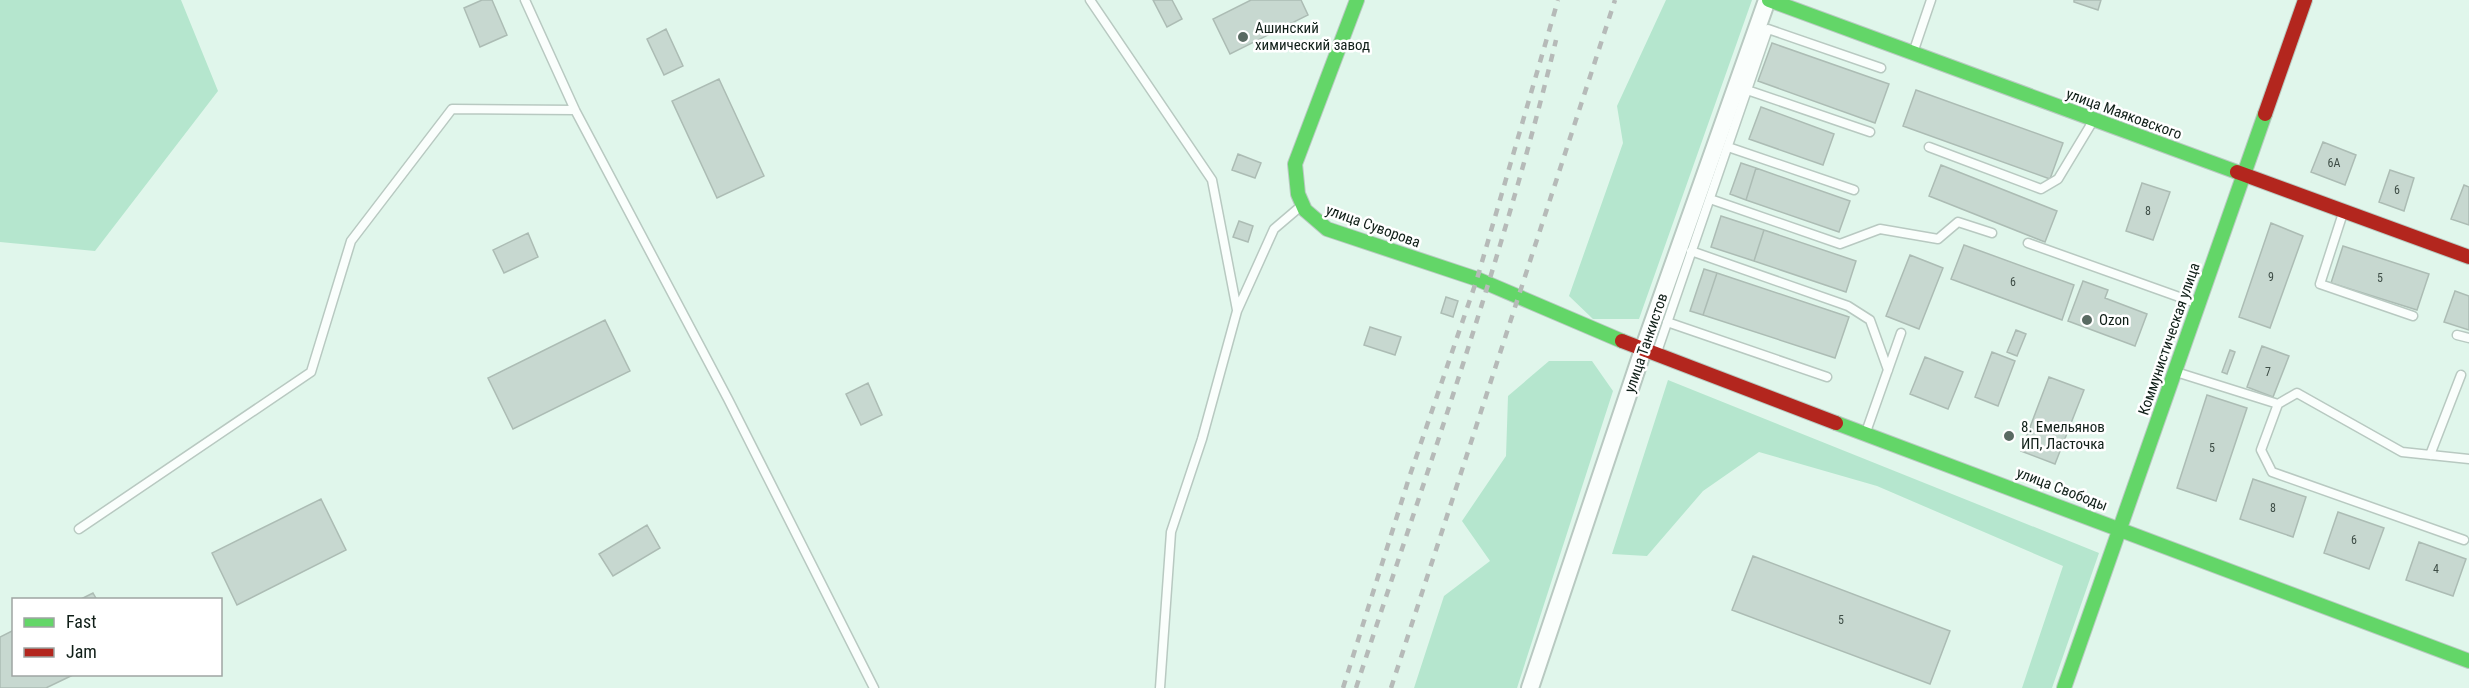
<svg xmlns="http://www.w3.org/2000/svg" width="2469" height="688" font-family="'Roboto Condensed',sans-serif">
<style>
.green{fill:#b5e6ce}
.building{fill:#c7d8d0;stroke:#acbcb4;stroke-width:1.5}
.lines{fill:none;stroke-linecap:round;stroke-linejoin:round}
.lane-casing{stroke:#b8c9c1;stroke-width:11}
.street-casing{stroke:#b8c9c1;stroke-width:20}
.fast-casing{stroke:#b8c9c1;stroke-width:16}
.jam-casing{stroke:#b8c9c1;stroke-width:16}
.lane{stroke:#fafefc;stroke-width:8}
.street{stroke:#fafefc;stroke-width:16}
.fast{stroke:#63d668;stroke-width:14}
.jam{stroke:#b3261e;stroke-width:14}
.rail{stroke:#b6bab8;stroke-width:4.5;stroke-dasharray:8 8;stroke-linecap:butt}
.poi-dot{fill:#596a62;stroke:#fff;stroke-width:2}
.labels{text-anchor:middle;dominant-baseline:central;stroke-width:5;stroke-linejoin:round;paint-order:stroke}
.number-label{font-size:12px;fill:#3e4d46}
.poi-label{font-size:15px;fill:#101f18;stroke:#fff;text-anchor:start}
.street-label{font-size:15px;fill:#101f18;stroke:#fff}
</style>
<rect width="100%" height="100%" fill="#e0f6eb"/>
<!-- green -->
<path class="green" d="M0 0H181L218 91 95 251 0 242Z
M1666 0H1752L1639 319H1593L1569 296 1623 143 1617 106Z
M1549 361H1592L1613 391 1517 688H1414L1444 596 1490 561 1462 521 1506 456 1508 396Z
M1668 380 2099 553 2052 688H2022L2063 566 1877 486 1759 452 1703 491 1647 556 1612 554Z"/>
<!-- building -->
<path class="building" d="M482 0H492L507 35 480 47 464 8Z
M1153 0H1172L1182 19 1167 27Z
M1251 0H1301L1308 15 1230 54 1213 19Z
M2074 0H2101L2098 10 2074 2Z
M666 29 683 66 664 75 647 39Z
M1772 43 1889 84 1875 123 1758 81Z
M719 79 764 176 717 198 672 101Z
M1916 90 2063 143 2050 179 1903 126Z
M1761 107 1834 134 1823 165 1749 139Z
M2323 142 2356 155 2345 185 2311 172Z
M1238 154 1261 163 1255 178 1232 170Z
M1741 163 1756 168 1746 200 1730 194Z
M1941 165 2057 211 2045 242 1929 196Z
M1756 168 1850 201 1839 232 1746 200Z
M2390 170 2414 178 2404 211 2379 202Z
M2142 183 2170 192 2153 240 2126 231Z
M2464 185 2469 187V225L2451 219Z
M1721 216 1764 230 1754 261 1711 247Z
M1239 221 1253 226 1248 242 1233 237Z
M2271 223 2303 236 2270 328 2239 317Z
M1764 230 1856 261 1846 292 1754 261Z
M528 233 538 257 504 273 493 250Z
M1964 245 2074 285 2062 320 1951 279Z
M2343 246 2429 274 2417 310 2331 283Z
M1910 255 1943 268 1919 329 1886 316Z
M1704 269 1717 273 1703 315 1690 311Z
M1717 273 1849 317 1835 358 1703 315Z
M2083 281 2108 290 2105 298 2147 314 2135 346 2068 321Z
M2455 291 2469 296V330L2444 322Z
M1446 297 1458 301 1453 317 1441 313Z
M605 320 630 371 513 429 488 378Z
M1370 327 1401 337 1395 355 1364 345Z
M2016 330 2026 334 2017 356 2007 352Z
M2262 346 2289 356 2273 397 2247 387Z
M2230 350 2235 352 2227 374 2222 372Z
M1992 352 2015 361 1998 406 1975 397Z
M1925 357 1963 372 1948 409 1910 394Z
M2049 377 2084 390 2055 464 2021 451Z
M868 383 882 415 861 425 846 394Z
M2207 395 2247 408 2216 501 2177 488Z
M2253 479 2306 497 2293 537 2240 519Z
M321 499 346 550 237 605 212 553Z
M2338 512 2384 528 2369 569 2324 553Z
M647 525 660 548 613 576 599 554Z
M2419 542 2466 559 2453 596 2406 580Z
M1753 556 1950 631 1930 684 1732 610Z
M93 593 97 600H79Z
M14 630V674H75L46 688H0V637Z"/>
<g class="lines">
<!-- lane casing -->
<g class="lane-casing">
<path id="lane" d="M525 0 575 110 728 399 874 688
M1090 0 1212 180 1237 310
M1914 50 1931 0
M1747 90 1870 132
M1728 147 1854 190
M1929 147 2041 189 2058 179 2093 121
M1710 199 1840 244 1880 229 1938 239 1958 222 1992 233
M2343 213 2320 284 2413 316
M2028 243 2196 303
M1691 251 1848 306 1870 320 1888 370
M1667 322 1827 377
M2457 335 2469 338
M1657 352 1768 29 1881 68
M2176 372 2278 404 2261 450 2272 472 2464 540
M2278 404 2297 393 2402 452 2469 459
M1866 432 1901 333
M2430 455 2461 375
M79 529 311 372 351 241 452 109 575 110
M1160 688 1171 532 1202 439 1237 311 1274 229 1301 206"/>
</g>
<!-- street casing -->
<g class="street-casing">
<path id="street" d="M1530 688 1643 350 1767 0"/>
</g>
<!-- fast casing -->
<g class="fast-casing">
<path id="fast" d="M1357 0 1295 164 1298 194 1305 210 1327 229 1477 279 1622 341
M1769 0 2237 172
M1836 423 2469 661
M2064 688 2265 114"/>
</g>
<!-- jam casing -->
<g class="jam-casing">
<path id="jam" d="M2265 114 2305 0
M2237 172 2469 257
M1622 341 1836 423"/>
</g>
<!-- lane -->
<use href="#lane" class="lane"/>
<!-- street -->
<use href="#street" class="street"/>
<!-- fast -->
<use href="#fast" class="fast"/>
<!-- jam -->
<use href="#jam" class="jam"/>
<!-- rail -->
<path class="rail" d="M1343 688 1409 478 1477 279 1558 0
M1356 688C1426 473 1503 260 1556 40
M1391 688 1615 0"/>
</g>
<!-- markers -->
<g class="poi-dot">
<circle cx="1243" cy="37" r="6"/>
<circle cx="2087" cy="320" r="6"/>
<circle cx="2009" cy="436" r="6"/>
</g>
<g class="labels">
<!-- number labels -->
<g class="number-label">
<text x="2334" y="163">6А</text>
<text x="2397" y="190">6</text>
<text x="2148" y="211">8</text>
<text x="2271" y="277">9</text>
<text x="2380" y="278">5</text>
<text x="2013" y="282">6</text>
<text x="2268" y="372">7</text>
<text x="2212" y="448">5</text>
<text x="2273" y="508">8</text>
<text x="2354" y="540">6</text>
<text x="2436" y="569">4</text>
<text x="1841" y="620">5</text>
</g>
<!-- poi labels -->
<g class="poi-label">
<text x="1255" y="28">Ашинский<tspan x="1255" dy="17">химический завод</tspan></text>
<text x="2099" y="320">Ozon</text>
<text x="2021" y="427">8. Емельянов<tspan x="2021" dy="17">ИП, Ласточка</tspan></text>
</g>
<!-- street labels -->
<g class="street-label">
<text transform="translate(2124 114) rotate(20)">улица Маяковского</text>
<text transform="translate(1373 226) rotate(20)">улица Суворова</text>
<text transform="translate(2169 339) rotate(-71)">Коммунистическая улица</text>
<text transform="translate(1646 343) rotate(-71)">улица Танкистов</text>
<text transform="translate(2062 489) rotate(21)">улица Свободы</text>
</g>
</g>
<!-- legend -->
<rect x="12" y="598" width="210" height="78" fill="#ffffff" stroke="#9fa5a3" stroke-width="1.5"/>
<rect x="24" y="618" width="30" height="9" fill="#63d668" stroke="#9fa5a3" stroke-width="1.5"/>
<text x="66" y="628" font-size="18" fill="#101f18">Fast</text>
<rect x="24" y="648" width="30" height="9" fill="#b3261e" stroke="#9fa5a3" stroke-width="1.5"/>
<text x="66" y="658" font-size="18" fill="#101f18">Jam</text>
</svg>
